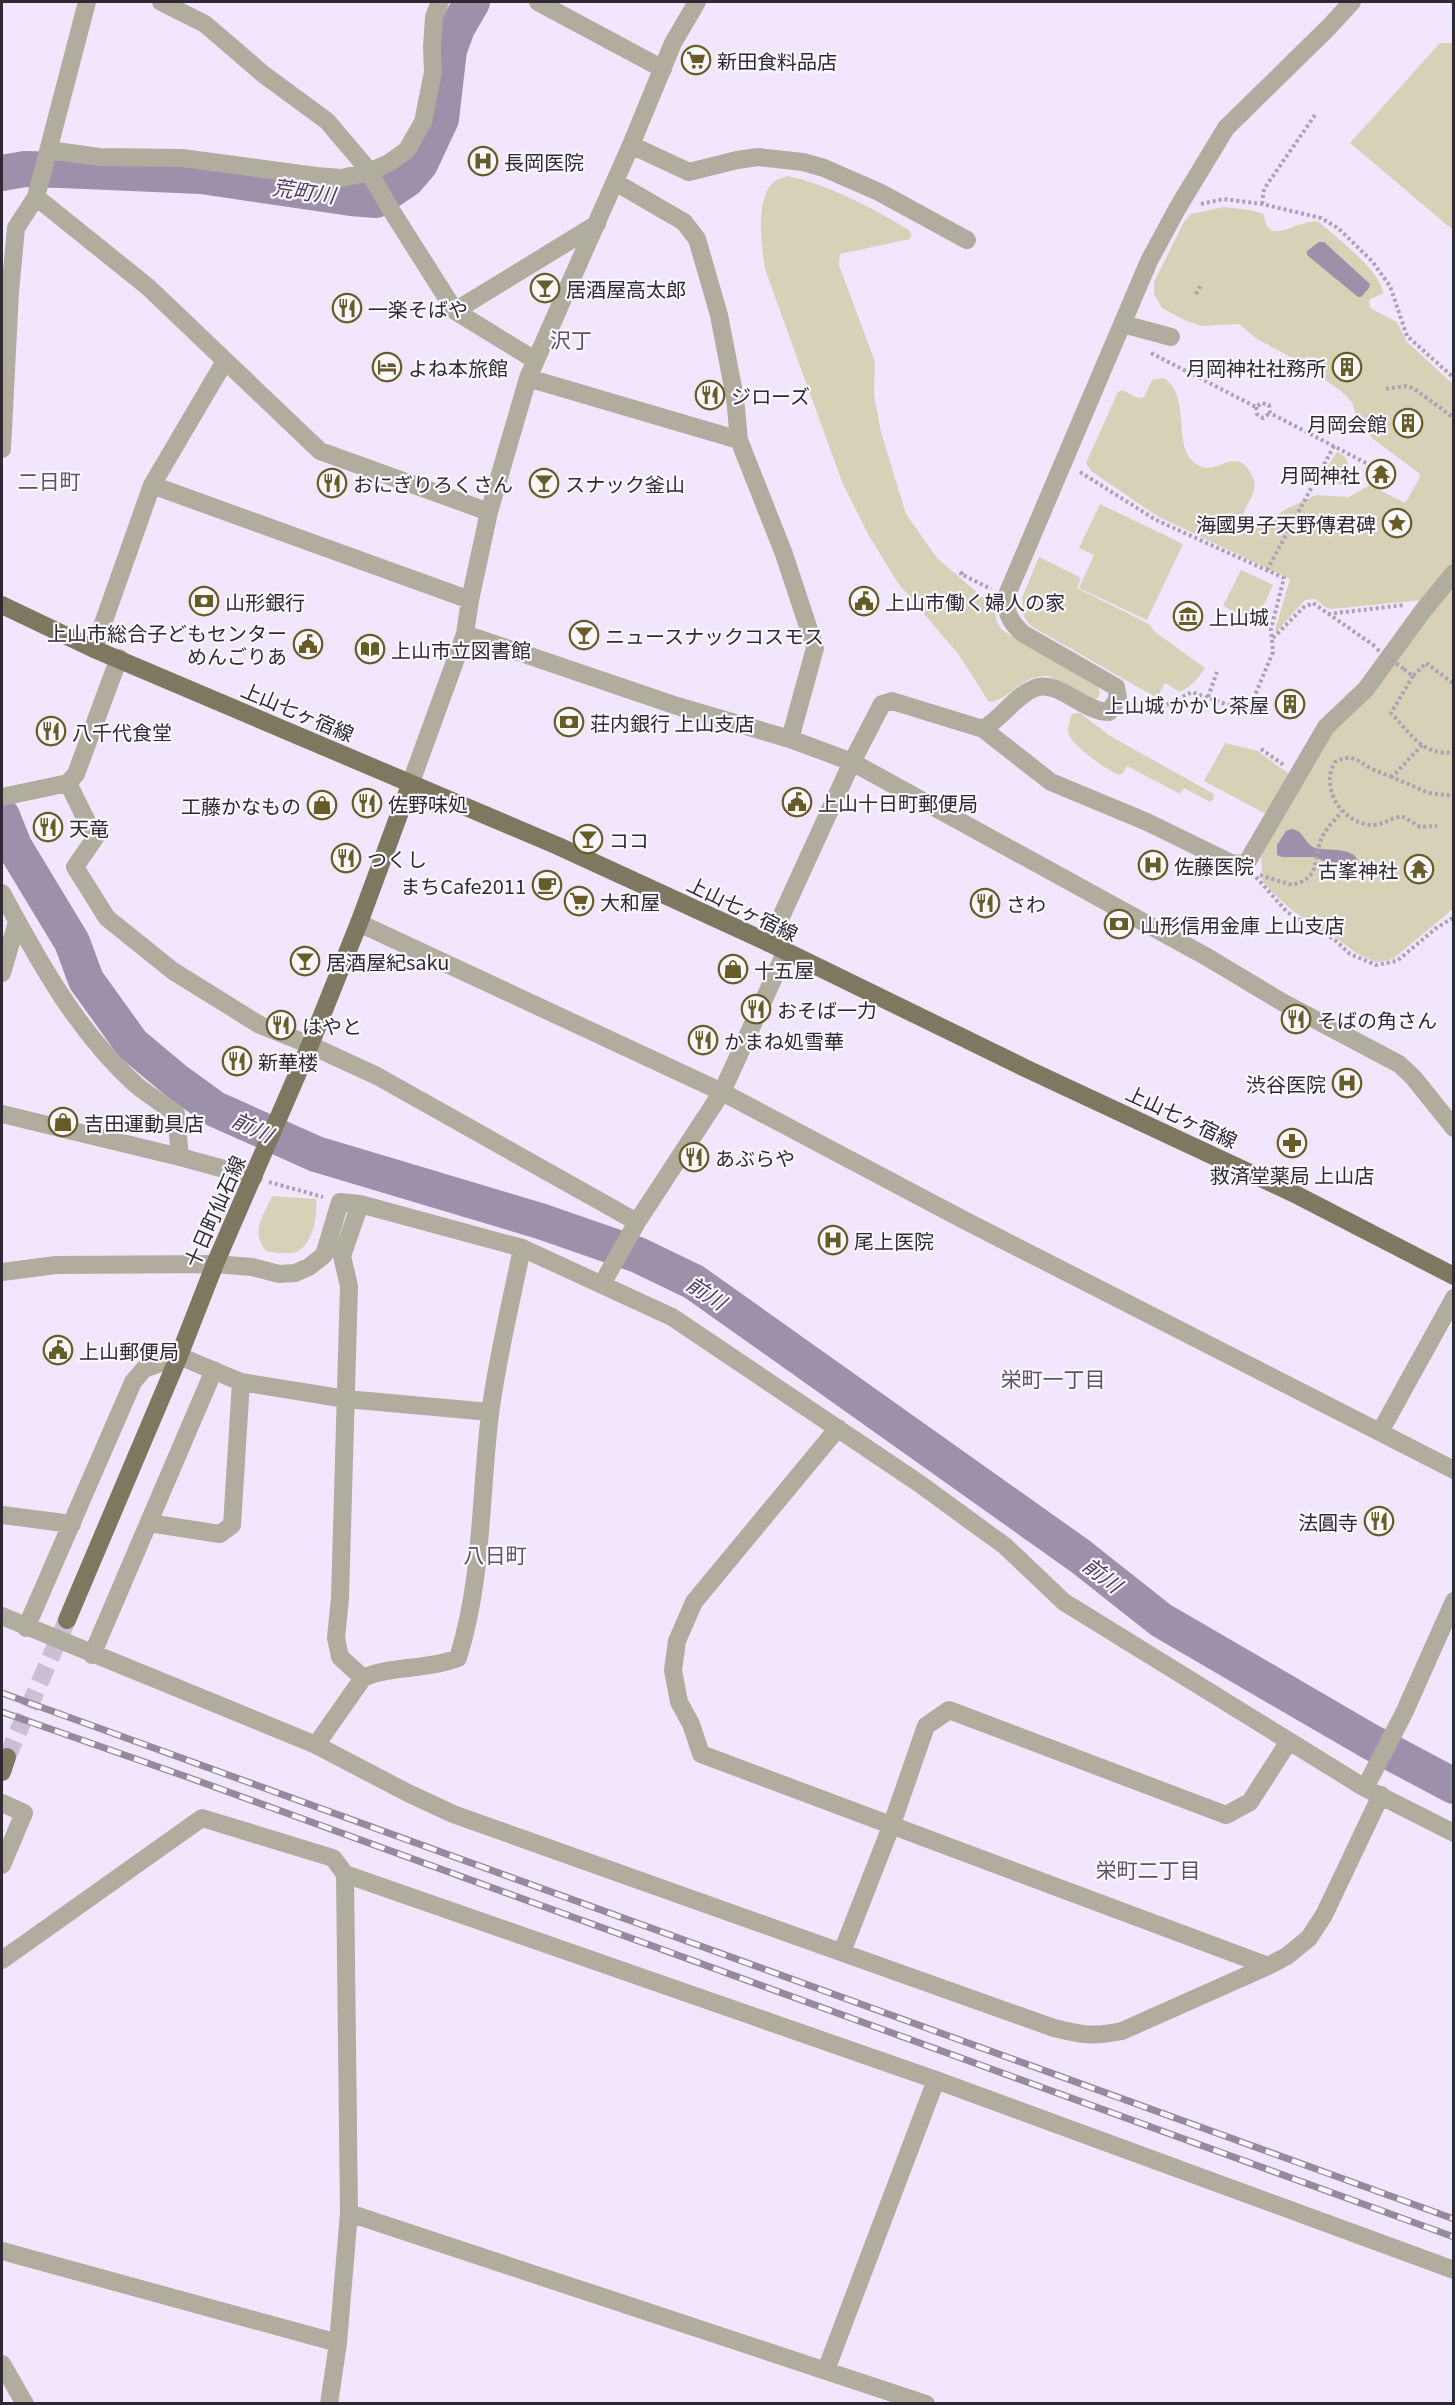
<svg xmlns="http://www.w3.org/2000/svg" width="1455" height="2405" font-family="Georgia,'Noto Sans JP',serif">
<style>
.green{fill:#d7d1b8}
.water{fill:#9c90ab}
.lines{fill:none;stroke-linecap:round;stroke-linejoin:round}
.river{stroke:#9c90ab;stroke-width:36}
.major-tunnel{stroke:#cac0d6;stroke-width:18;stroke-dasharray:18 9;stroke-linecap:butt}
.path{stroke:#aba2b5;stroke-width:4;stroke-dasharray:3 3;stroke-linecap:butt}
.minor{stroke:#b0ad9f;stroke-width:18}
.major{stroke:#7e7860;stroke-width:18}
.rail-casing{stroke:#938b9d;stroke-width:7}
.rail{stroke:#faf7fd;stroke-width:4.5;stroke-dasharray:14;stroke-linecap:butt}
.path-bridge{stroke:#aba2b5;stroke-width:4;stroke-dasharray:3 3;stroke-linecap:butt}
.labels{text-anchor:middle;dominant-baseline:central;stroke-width:4.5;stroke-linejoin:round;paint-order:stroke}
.poi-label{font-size:20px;fill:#2e2934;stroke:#faf7fd;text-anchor:start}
.street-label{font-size:20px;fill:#2e2934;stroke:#faf7fd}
.water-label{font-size:21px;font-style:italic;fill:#4f3b64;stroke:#faf7fd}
.neighbourhood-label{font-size:21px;fill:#5e526b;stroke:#faf7fd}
</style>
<rect width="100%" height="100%" fill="#f1e6fe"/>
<!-- green -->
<path class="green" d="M1440 43H1453V230L1350 143Z
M788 176C832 186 870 207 909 230L911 234 910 239 840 254 839 265 875 362 874 395 881 432 906 514 937 558 993 606 997 622 1002 630 1098 686 1100 693 1097 699 1090 700 1048 676C1019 675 1012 700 989 702L959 655 898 583 868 534 842 482 765 269C762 247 754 197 775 181 778 179 785 177 788 176Z
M1224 207 1250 210 1264 214C1267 252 1303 214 1320 223 1337 238 1381 271 1383 293L1369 300 1370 308 1397 322 1407 342 1453 384V567L1423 600 1332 609 1327 608 1315 599 1305 600 1276 632 1275 630 1290 579 1157 516 1091 471 1086 463 1118 392 1122 390 1138 398 1144 397 1152 380 1164 378C1193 398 1170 450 1198 465 1217 477 1238 442 1253 478 1261 497 1235 510 1246 524L1260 526 1286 509 1316 495 1349 497 1370 485 1403 502H1406L1420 477 1419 473 1373 439 1357 419 1352 402 1341 391 1294 359 1257 339 1239 324 1202 326 1186 321 1162 308 1154 294V282L1184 222 1191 214Z
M1337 452C1351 457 1350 470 1347 482L1342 485 1328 480 1326 469Z
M1100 504 1183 544 1147 620 1079 588 1094 555 1079 548Z
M1039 557 1081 578 1077 588 1149 624 1155 632 1205 668C1198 679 1191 686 1180 692L1165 683 1157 698 1031 626 1024 617 1022 598Z
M1241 570 1273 585 1256 622 1223 606Z
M1453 585V909L1393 959 1378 962 1373 961 1356 953 1334 936 1294 912 1272 892 1263 882 1261 856 1329 733Z
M1080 713 1110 736 1214 794 1213 800 1210 802 1184 788 1180 794 1127 766 1123 773 1120 775C1110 773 1075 747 1070 737 1066 729 1069 723 1072 714Z
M1225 743 1258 751 1290 775 1266 814 1204 781Z
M272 1196 316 1199C318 1215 313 1245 296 1252 287 1255 275 1252 266 1251 250 1231 263 1217 272 1196Z"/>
<!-- water -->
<path class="water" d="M1319 242H1324L1370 284 1369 288 1361 297H1358L1307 255V251Z
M1291 829C1303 830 1304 842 1313 847 1327 853 1356 844 1359 865L1351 871 1342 872 1327 862 1314 857H1282L1277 855V845L1286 831Z"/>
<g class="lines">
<!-- river -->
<path class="river" d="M2 173 25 169 62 170 201 176 351 198 376 200 407 179 420 164 441 119 449 50 457 28 472 2
M2 816 14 846 72 942 86 980 132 1044 175 1080 215 1109 316 1154 540 1221 638 1255 694 1282 1080 1556 1161 1620 1369 1741 1454 1786"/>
<!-- major-tunnel -->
<path class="major-tunnel" d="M7 1757 67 1620"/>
<!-- path -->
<path class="path" d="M1201 204 1223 199 1262 204 1321 218 1338 228 1372 261 1390 286 1407 336 1454 378
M1262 204 1264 189 1315 115
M1196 294 1201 285
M1151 353 1256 407 1262 403 1269 405 1270 413 1366 463
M1386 389 1405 386 1413 388 1454 418
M1256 407 1257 414 1263 418 1270 413
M1080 472 1156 520 1284 578 1271 629 1273 652 1248 712 1192 692 1151 713 1134 704
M1307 524 1320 532
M1267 570 1334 446
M963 572 961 574 991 589
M1328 614 1404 605
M1235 624 1239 616
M1273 638 1304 607 1313 603 1376 647
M1404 669 1413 676 1426 663 1454 684
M1413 676 1391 713C1410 733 1423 757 1454 752
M1208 697 1217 672
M1422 745 1392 777 1429 793 1454 796
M1261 749 1285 766
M1392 777C1385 774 1377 772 1370 768 1356 759 1351 754 1335 762 1320 787 1340 821 1370 825 1380 826 1391 818 1402 816L1420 827 1437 826
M1260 875 1292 885C1320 878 1313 863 1320 842 1324 830 1335 820 1342 811
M1256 877 1287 912 1335 940 1350 954 1376 965 1397 961 1435 929 1454 917
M269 1182 323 1197"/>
<!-- minor -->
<path class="minor" d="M161 2 205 24 263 74 327 121 366 167 391 210 455 311 535 360
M538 2 663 69
M631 145 689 172 737 160 758 157 803 162 824 168 879 192 967 240
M49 150 99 157 182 158 316 176 341 178 369 172 389 163 407 150 423 122 433 72 432 47 434 17 440 2
M615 182 684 222 697 239 719 315 735 398 739 440
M36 197 148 287 320 451 489 512
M455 311 597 224
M1123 324 1171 337
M528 378 739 440 784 554 815 648 790 739
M2 449 10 292 16 228 36 197 87 2
M152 485 470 600
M465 634 677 706 790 739 852 762 1207 957 1282 1002 1399 1064 1413 1077 1454 1128
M94 649 152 485 225 361
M983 729 1051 782 1147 822 1231 863 1246 864 1326 727 1366 689 1422 612 1454 573
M68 783 95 838 75 867 107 918 173 971 260 1025 310 1045 377 1076 637 1222
M410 785 465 634 470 600 489 512 528 378 631 145 673 43 697 2
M2 797 68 783 76 774 119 658
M2 893C39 962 77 1031 135 1084 148 1095 163 1104 176 1114L180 1157 2 1114
M359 923 722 1092 962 1219 1454 1470
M769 943 852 762 882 704 892 701 983 729C1002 718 1015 696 1035 688 1057 679 1084 712 1109 712L1118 698 1116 687 1022 633C1010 621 1006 614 1006 597L1149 261 1177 209 1226 128 1329 27 1352 2
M2 973 17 922
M180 1157 254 1177
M360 1204 342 1256 349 1286 340 1598 336 1638 340 1657 363 1678
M2 1272 56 1265 215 1264 252 1267 279 1274 295 1273 309 1267 324 1255 340 1202 360 1204 522 1248 672 1317 920 1484 1005 1546 1064 1602 1365 1788 1454 1833
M602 1284 637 1222 722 1092 785 953
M838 1428 694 1602 677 1641 673 1670 679 1702 691 1724 701 1754 1268 1966
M1380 1432 1454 1298
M2 1515 72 1524
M149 1523 220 1534 232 1525 241 1382
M2 1616 316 1745 408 1793 453 1814 1054 2028C1082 2035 1093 2037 1122 2031L1268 1966 1287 1956 1309 1938 1324 1915 1381 1795
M26 1628 133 1382 144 1369 179 1356 241 1382 346 1399 490 1412
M92 1655 214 1370
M316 1745 363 1678C393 1665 428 1670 458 1658 483 1579 480 1495 490 1414 497 1359 511 1303 522 1248
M1365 1788 1404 1713 1454 1601
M2 1803 24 1813 2 1865
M842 1952 892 1824 926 1726 949 1710 1226 1815 1250 1802 1289 1741
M2 1960 202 1818 333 1858 345 1874 936 2080 1454 2270
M349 2213 926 2404
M2 2251 338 2343
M2 2364 25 2404
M826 2370 936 2080
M329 2404 338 2343 349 2213 345 1874"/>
<!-- major -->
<path class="major" d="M2 605 94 649 558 846 769 943 1027 1069 1293 1193 1454 1276
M67 1620 179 1356 215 1264 310 1045 359 923 410 785
M2 1772 7 1757"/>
<!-- rail casing -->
<g class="rail-casing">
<path id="rail" d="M2 1693 1454 2219
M2 1712 190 1778 1454 2237"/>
</g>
<!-- rail -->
<use href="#rail" class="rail"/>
<!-- path-bridge -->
<path class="path-bridge" d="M1377 649 1404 669"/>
</g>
<!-- icons -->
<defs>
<g id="supermarket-ring" transform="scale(1.5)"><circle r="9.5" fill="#faf7fd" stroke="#675b28" stroke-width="1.5"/><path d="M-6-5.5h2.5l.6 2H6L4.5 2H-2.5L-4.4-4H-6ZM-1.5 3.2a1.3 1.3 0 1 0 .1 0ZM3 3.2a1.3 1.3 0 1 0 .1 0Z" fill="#675b28"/></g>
<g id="hospital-ring" transform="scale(1.5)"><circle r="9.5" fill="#faf7fd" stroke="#675b28" stroke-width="1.5"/><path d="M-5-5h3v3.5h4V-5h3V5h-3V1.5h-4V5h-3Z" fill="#675b28"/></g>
<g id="bar-ring" transform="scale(1.5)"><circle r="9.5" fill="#faf7fd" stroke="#675b28" stroke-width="1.5"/><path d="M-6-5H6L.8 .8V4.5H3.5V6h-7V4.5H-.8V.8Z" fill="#675b28"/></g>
<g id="restaurant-ring" transform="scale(1.5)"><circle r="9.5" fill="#faf7fd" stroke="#675b28" stroke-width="1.5"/><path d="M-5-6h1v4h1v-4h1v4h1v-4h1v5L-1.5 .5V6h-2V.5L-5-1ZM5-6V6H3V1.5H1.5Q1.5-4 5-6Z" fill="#675b28"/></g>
<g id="hotel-ring" transform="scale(1.5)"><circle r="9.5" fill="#faf7fd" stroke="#675b28" stroke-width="1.5"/><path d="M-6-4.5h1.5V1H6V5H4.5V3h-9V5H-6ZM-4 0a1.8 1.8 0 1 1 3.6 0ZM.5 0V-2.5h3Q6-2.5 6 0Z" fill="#675b28"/></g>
<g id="building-ring" transform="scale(1.5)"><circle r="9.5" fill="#faf7fd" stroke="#675b28" stroke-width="1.5"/><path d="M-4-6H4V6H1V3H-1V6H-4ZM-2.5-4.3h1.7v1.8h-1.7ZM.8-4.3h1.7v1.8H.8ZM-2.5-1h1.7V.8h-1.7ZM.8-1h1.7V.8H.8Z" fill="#675b28"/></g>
<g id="temple-ring" transform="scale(1.5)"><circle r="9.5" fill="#faf7fd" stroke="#675b28" stroke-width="1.5"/><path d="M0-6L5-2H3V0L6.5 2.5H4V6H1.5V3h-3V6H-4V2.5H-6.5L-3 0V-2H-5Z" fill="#675b28"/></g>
<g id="sight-ring" transform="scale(1.5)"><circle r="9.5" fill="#faf7fd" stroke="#675b28" stroke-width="1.5"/><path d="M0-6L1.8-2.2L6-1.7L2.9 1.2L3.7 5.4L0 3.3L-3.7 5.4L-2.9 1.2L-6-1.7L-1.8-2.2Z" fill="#675b28"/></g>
<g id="bank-ring" transform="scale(1.5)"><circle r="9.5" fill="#faf7fd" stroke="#675b28" stroke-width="1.5"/><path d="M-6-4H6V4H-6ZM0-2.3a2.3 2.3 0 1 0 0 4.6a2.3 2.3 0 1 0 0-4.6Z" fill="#675b28"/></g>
<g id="civic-ring" transform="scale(1.5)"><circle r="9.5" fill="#faf7fd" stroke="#675b28" stroke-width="1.5"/><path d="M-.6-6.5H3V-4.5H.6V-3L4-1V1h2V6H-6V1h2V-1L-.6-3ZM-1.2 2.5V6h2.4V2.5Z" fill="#675b28"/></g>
<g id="museum-ring" transform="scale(1.5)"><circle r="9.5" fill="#faf7fd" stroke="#675b28" stroke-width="1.5"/><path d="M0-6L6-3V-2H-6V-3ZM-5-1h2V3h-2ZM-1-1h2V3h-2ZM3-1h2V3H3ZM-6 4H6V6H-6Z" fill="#675b28"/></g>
<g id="library-ring" transform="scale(1.5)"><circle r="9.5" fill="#faf7fd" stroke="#675b28" stroke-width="1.5"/><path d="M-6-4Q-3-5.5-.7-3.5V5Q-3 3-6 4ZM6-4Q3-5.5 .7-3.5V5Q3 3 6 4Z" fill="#675b28"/></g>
<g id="shop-ring" transform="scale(1.5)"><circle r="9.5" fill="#faf7fd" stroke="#675b28" stroke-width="1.5"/><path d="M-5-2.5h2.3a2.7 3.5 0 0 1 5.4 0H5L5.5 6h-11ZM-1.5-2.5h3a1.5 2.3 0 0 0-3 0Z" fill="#675b28"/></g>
<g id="cafe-ring" transform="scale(1.5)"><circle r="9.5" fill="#faf7fd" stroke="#675b28" stroke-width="1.5"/><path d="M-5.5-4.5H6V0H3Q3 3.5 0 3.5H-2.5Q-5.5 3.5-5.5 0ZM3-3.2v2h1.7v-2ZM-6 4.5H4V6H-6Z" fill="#675b28"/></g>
<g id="pharmacy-ring" transform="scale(1.5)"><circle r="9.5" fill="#faf7fd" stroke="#675b28" stroke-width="1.5"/><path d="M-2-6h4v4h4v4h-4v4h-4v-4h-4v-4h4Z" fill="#675b28"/></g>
</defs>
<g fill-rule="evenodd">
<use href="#supermarket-ring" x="696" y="60"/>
<use href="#hospital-ring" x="483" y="161"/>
<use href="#bar-ring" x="545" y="288"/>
<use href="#restaurant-ring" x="347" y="308"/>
<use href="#hotel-ring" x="387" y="367"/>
<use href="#building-ring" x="1347" y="367"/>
<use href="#restaurant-ring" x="710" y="395"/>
<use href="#building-ring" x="1408" y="423"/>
<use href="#temple-ring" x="1381" y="474"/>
<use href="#restaurant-ring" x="332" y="483"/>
<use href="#bar-ring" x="544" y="483"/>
<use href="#sight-ring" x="1397" y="523"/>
<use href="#bank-ring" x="204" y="601"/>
<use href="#civic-ring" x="864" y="601"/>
<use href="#museum-ring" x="1188" y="616"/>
<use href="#bar-ring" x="584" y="635"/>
<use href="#civic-ring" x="308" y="644"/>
<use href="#library-ring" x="370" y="649"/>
<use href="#building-ring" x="1290" y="704"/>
<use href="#bank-ring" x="569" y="722"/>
<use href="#restaurant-ring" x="51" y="731"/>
<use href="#civic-ring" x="797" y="802"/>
<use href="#restaurant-ring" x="367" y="803"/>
<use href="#shop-ring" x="322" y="805"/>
<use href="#restaurant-ring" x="48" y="827"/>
<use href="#bar-ring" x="588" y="839"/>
<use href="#restaurant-ring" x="346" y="858"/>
<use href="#hospital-ring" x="1153" y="865"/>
<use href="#temple-ring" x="1419" y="869"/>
<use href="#cafe-ring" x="547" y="885"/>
<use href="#supermarket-ring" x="579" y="901"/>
<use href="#restaurant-ring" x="985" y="903"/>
<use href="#bank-ring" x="1119" y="924"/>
<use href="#bar-ring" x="305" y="961"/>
<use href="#shop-ring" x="733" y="969"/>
<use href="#restaurant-ring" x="756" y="1009"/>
<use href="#restaurant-ring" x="1296" y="1019"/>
<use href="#restaurant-ring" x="281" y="1025"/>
<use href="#restaurant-ring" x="703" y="1040"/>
<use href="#restaurant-ring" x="237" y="1061"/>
<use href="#hospital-ring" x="1347" y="1083"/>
<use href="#shop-ring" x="63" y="1122"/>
<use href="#pharmacy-ring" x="1292" y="1143"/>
<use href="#restaurant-ring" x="694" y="1157"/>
<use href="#hospital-ring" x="833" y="1240"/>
<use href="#civic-ring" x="58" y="1350"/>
<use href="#restaurant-ring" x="1379" y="1521"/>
</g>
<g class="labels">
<!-- poi labels -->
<g class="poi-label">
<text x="717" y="60">新田食料品店</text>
<text x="504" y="161">長岡医院</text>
<text x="566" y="288">居酒屋高太郎</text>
<text x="368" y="308">一楽そばや</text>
<text x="408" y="367">よね本旅館</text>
<text x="1326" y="367" text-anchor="end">月岡神社社務所</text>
<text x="731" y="395">ジローズ</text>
<text x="1387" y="423" text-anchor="end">月岡会館</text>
<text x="1360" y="474" text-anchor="end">月岡神社</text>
<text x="353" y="483">おにぎりろくさん</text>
<text x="565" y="483">スナック釜山</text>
<text x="1376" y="523" text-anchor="end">海國男子天野傳君碑</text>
<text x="225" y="601">山形銀行</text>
<text x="885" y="601">上山市働く婦人の家</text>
<text x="1209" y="616">上山城</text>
<text x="287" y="632" text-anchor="end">上山市総合子どもセンター<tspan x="287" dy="23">めんごりあ</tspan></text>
<text x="605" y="635">ニュースナックコスモス</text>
<text x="391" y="649">上山市立図書館</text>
<text x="1269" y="704" text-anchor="end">上山城 かかし茶屋</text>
<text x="590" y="722">荘内銀行 上山支店</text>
<text x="72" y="731">八千代食堂</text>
<text x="818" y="802">上山十日町郵便局</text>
<text x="388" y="803">佐野味処</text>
<text x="301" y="805" text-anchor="end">工藤かなもの</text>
<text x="69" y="827">天竜</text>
<text x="609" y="839">ココ</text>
<text x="367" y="858">つくし</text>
<text x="1174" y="865">佐藤医院</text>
<text x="1398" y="869" text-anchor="end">古峯神社</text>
<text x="526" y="885" text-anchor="end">まちCafe2011</text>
<text x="600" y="901">大和屋</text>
<text x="1006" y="903">さわ</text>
<text x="1140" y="924">山形信用金庫 上山支店</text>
<text x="326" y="961">居酒屋紀saku</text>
<text x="754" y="969">十五屋</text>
<text x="777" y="1009">おそば一力</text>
<text x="1317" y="1019">そばの角さん</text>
<text x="302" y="1025">はやと</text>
<text x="724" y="1040">かまね処雪華</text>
<text x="258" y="1061">新華楼</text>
<text x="1326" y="1083" text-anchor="end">渋谷医院</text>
<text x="84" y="1122">吉田運動具店</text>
<text x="715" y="1157">あぶらや</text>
<text x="1292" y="1174" text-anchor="middle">救済堂薬局 上山店</text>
<text x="854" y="1240">尾上医院</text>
<text x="79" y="1350">上山郵便局</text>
<text x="1358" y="1521" text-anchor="end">法圓寺</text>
</g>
<!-- street labels -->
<g class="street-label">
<text transform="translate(298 711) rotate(23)">上山七ヶ宿線</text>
<text transform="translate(743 908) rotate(26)">上山七ヶ宿線</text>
<text transform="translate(1182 1116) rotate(25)">上山七ヶ宿線</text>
<text transform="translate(214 1211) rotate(-66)">十日町仙石線</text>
</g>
<!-- water labels -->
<g class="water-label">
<text transform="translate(304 190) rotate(8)">荒町川</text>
<text transform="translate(253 1126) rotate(25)">前川</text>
<text transform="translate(707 1292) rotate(33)">前川</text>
<text transform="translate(1103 1574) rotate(38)">前川</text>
</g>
<!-- neighbourhood labels -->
<g class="neighbourhood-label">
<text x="571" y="339">沢丁</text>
<text x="49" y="480">二日町</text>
<text x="1053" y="1378">栄町一丁目</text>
<text x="495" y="1554">八日町</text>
<text x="1148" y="1869">栄町二丁目</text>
</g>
</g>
<!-- border -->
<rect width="1455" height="2405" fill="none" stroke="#2e2934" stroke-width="6"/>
</svg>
